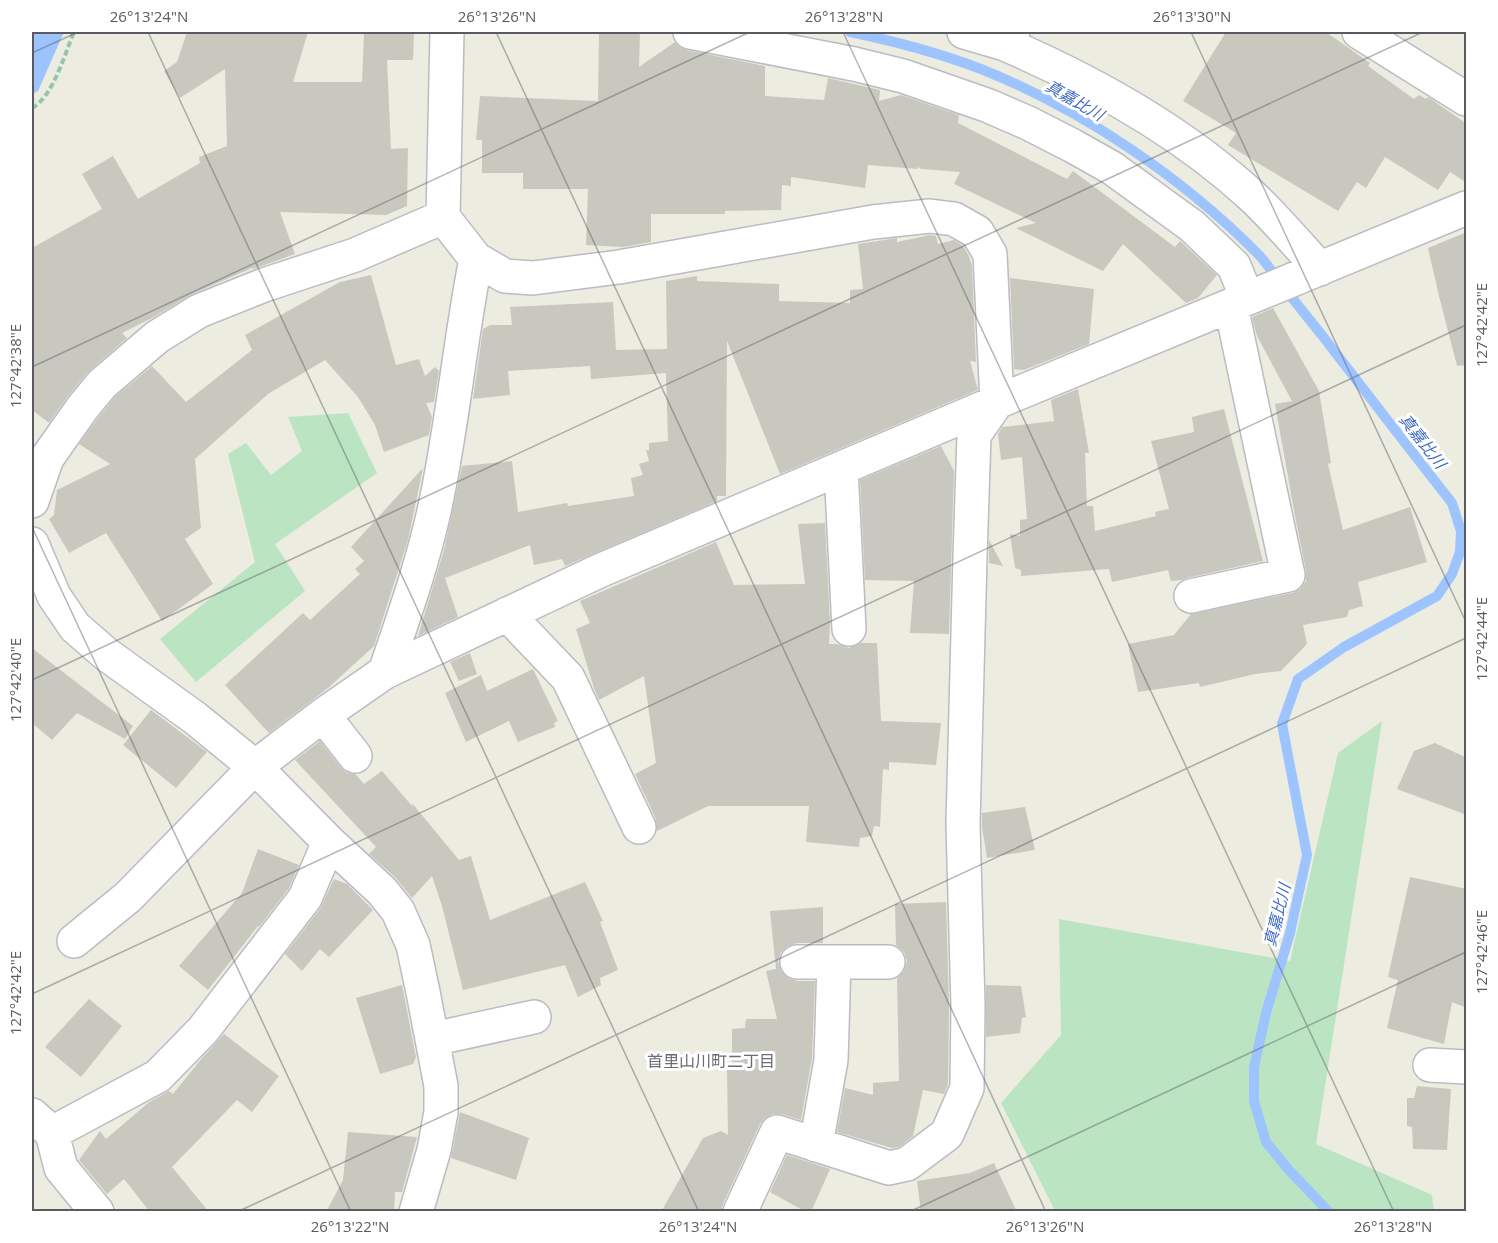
<svg xmlns="http://www.w3.org/2000/svg" width="1498" height="1243" font-family="'Open Sans','Noto Sans JP',sans-serif">
<style>
.green{fill:#bbe5c2}
.water{fill:#9dc4ff}
.lines{fill:none;stroke-linecap:round;stroke-linejoin:round}
.stream{stroke:#9dc4ff;stroke-width:10}
.building{fill:#c9c8bf}
.minor-casing{stroke:#bbbcc2;stroke-width:36}
.path{stroke:#94c6ab;stroke-width:4;stroke-dasharray:6 3;stroke-linecap:butt}
.minor{stroke:#fff;stroke-width:33}
.ticks{fill:none;stroke:#595b61;stroke-width:1.5;stroke-opacity:0.45}
.labels{text-anchor:middle;dominant-baseline:central;stroke-width:6;stroke-linejoin:round;paint-order:stroke}
.water-label{font-size:16px;font-style:italic;fill:#3d68c5;stroke:#fff}
.neighbourhood-label{font-size:16px;fill:#6a6d74;stroke:#fff}
.neatline{fill:none;stroke:#595b61;stroke-width:2}
.ticks-label{font-size:15px;text-anchor:middle;fill:#595b61}
</style>
<rect width="100%" height="100%" fill="#ecece0"/>
<!-- green -->
<path class="green" d="M348 413 377 473 275 544 305 591 196 682 160 639 255 562 228 454 246 443 271 475 302 451 288 417Z
M1382 721 1316 1144 1432 1195 1434 1211H1055L1001 1103 1061 1035 1059 919 1290 961 1338 753Z"/>
<!-- water -->
<path class="water" d="M32 32H64L38 91 32 94Z"/>
<g class="lines">
<!-- stream -->
<path class="stream" d="M850 32C894 41 939 53 981 69 1083 110 1182 177 1259 255 1267 264 1274 274 1281 284 1294 300 1307 317 1321 334 1364 390 1408 447 1452 503L1461 531 1460 552 1452 574 1437 596 1344 647 1298 679 1282 724 1307 855 1290 933 1266 1013 1254 1067V1101L1266 1142 1288 1169 1329 1212"/>
</g>
<!-- building -->
<path class="building" d="M187 32H308L293 82H362L364 32H414L413 60H387L391 149 408 148 407 206 386 215 280 212 295 254 253 269 252 268 192 294 152 318 122 333 127 338 88 372 68 396 49 423 32 410V248L102 209 82 174 113 156 138 199 200 163 199 157 227 146 225 69 180 98 164 71 177 62Z
M599 32 640 33 639 67 675 42 678 46 686 50 765 66V96L824 100 828 78 880 90 879 101 901 95 959 115 958 123 1067 179 1073 171 1175 247 1180 241 1217 275 1198 298 1186 303 1123 244 1103 271 1016 228 1036 223 954 184 960 172 922 169 917 167 918 169 868 165 865 188 791 177V186L782 185 781 210 725 211V214H651V242L623 247 586 245 588 189H523V173H482V140H476L480 96 598 101Z
M1226 32H1326L1370 63 1368 66 1414 99 1419 95 1426 99 1428 97 1467 124V183L1450 172 1438 190 1385 157 1366 188 1357 182 1338 211 1228 145 1236 133 1183 101Z
M1467 232V365L1457 366 1439 296 1428 248Z
M930 235 936 236 938 244 954 240 963 246 969 256 972 266 976 362 970 361 978 390 780 474 727 341 726 496H717V501L565 566 562 559 534 565 530 545 445 578 458 617 418 636 444 550 462 466 512 461 518 512 567 503 568 506 634 496 631 478 643 475 639 464 649 461 646 450H649V443L668 441 666 373 591 379 590 366 508 371 510 395 473 399 483 329 490 325H512L510 307 613 302 616 350 667 349 666 281 697 276V281L779 284V301L850 303V290L863 289 858 244 897 238V242Z
M371 275 396 365 419 359 425 376 435 367 439 371 434 402 426 403 432 417 429 435 384 452 375 425 358 397 325 360 268 394 195 459 201 528 185 539 213 584 162 621 106 533 69 553 49 519 54 515 57 490 110 464 79 444 98 418 115 397 152 366 186 402 252 350 245 335 340 282Z
M1010 278 1094 289 1089 344 1024 370 1014 369Z
M1273 308 1319 391 1331 463 1328 464 1343 530 1410 507 1427 562 1358 582 1363 606 1349 610 1347 617 1303 625 1307 644 1281 671 1255 674 1200 687 1199 683 1138 692 1128 644 1174 635 1191 614 1292 593 1300 589 1306 581V571L1295 516 1275 404 1292 401 1257 336 1252 317Z
M1078 389 1089 453H1085L1087 506H1093L1095 531 1156 516 1155 512 1169 509 1151 441 1194 432 1192 417 1224 409 1263 561 1187 578 1182 580 1171 581 1168 570 1112 582 1109 569 1021 576V570L1015 568 1010 534 1020 536V520L1027 519 1022 457 1001 460 998 434 1002 427 1054 421 1051 400Z
M941 446 954 471 949 634 910 633 914 581 865 580 860 480Z
M423 468 408 540 374 646 328 688 269 733 225 685 303 613 310 620 360 574 355 569 364 561 351 547Z
M825 523 830 623 829 644H838L849 648 861 643H877L881 721 941 723 936 765 889 762V770L883 769 880 827 874 826 872 836 860 838 859 847 806 842 809 806H708L657 831 656 819 635 774 656 763 644 676 599 700 594 688 576 629 590 623 580 601 716 542 734 585 805 584 798 524Z
M989 540 1003 566 989 563Z
M32 648 133 726 125 739 77 713 52 740 32 723Z
M470 653 477 674 459 681 450 662Z
M533 669 558 721 554 723 555 727 518 742 509 721 466 742 445 693 481 675 487 691Z
M151 710 207 752 176 788 123 745Z
M320 741 341 768 347 773 355 774 364 784 382 771 413 807 412 803 459 860 471 856 490 920 585 882 603 921 600 922 618 970 600 978 601 985 578 997 565 965 463 990 442 906 432 876 412 898 395 877 369 854 376 847 295 760Z
M1435 743 1467 758V815L1397 789 1414 751Z
M1025 807 1035 850 987 858 982 827V813Z
M258 849 299 865 289 888 259 927 258 926 208 990 179 966 242 893Z
M1410 877 1467 889V1008L1452 1002 1444 1044 1387 1028 1398 980 1388 977Z
M334 879 347 884 373 910 329 957 320 949 302 971 285 954 320 909Z
M946 902 949 1005 948 1084 944 1094 923 1090 913 1136 899 1147 892 1148 837 1132 845 1088 873 1095V1083L899 1081 897 978 904 971 907 961 904 952 896 945 895 904Z
M823 907V943H797L788 946 781 952 778 961 781 971 788 978 797 981H815L812 1058 801 1120 782 1114H773L765 1118 760 1124 723 1204 721 1212H661L703 1138 721 1131 728 1135 727 1068H732V1029L745 1028 746 1019H777L766 971 776 969 770 911Z
M402 985 416 1057 413 1064 380 1074 356 998Z
M986 985 1021 986 1026 1017 1022 1018 1020 1033 986 1037Z
M89 999 122 1026 81 1077 45 1047Z
M224 1034 279 1076 252 1112 237 1100 172 1167 209 1212H150L124 1179 107 1194 79 1160 100 1131 106 1139 148 1103 169 1091 173 1094 202 1058Z
M1417 1086 1451 1089 1447 1150 1413 1149 1412 1127 1407 1126V1098H1414Z
M460 1112 529 1138 516 1180 451 1158Z
M348 1132 417 1137 402 1192H395L394 1212H326L343 1180Z
M787 1155 830 1169 811 1212H806L770 1192Z
M994 1163 1017 1212H921L917 1181 970 1173Z"/>
<g class="lines">
<!-- minor casing -->
<g class="minor-casing">
<path id="minor" d="M447 32 443 217 476 259 505 276 533 278 619 267 873 222 930 216 954 219 977 232 990 254 997 402 974 435 970 557 963 824 968 1005 967 1088 947 1134 907 1164 889 1168 777 1132 740 1212
M690 32 854 64 903 76 989 106 1028 123 1073 146 1112 168 1192 226 1234 266 1247 298
M964 32 1005 44 1013 32
M1359 32 1466 99
M1005 44C1093 82 1183 132 1254 198 1277 220 1298 245 1320 269
M841 468 849 629
M32 501 47 458 83 407 102 384 157 337 199 311 264 285 355 255 443 217
M32 544 54 596 75 627 106 654 195 718 255 767 329 842 382 891 398 911 413 945 423 992 441 1086V1112L434 1150 416 1212
M1191 596 1288 575 1231 306
M507 614 568 678 639 827
M385 672C404 616 424 560 436 502 453 421 460 340 476 259
M323 715 355 756
M74 941 128 897 255 767 323 715 385 672 599 571 997 402 1466 208
M797 962H888
M433 1039 534 1017
M1430 1065 1466 1067
M32 1115 52 1133 61 1168 97 1212
M52 1133 158 1076 203 1030 305 898 329 842
M816 1145 831 1060 834 962"/>
</g>
<!-- path -->
<path class="path" d="M32 108C53 97 65 53 74 32"/>
<!-- minor -->
<use href="#minor" class="minor"/>
</g>
<!-- ticks -->
<path class="ticks" d="M148 32 699 1212M496 32 1046 1212M843 32 1394 1212M1191 32 1466 622M32 53 78 32M32 367 750 32M32 527 351 1212M32 680 1423 32M32 994 1466 325M237 1212 1466 638M909 1212 1466 952"/>
<g class="labels">
<!-- water labels -->
<g class="water-label">
<text transform="translate(1075 100) rotate(30)">真嘉比川</text>
<text transform="translate(1423 441) rotate(52)">真嘉比川</text>
<text transform="translate(1277 915) rotate(-76)">真嘉比川</text>
</g>
<!-- neighbourhood labels -->
<g class="neighbourhood-label">
<text x="711" y="1061">首里山川町二丁目</text>
</g>
</g>
<!-- border -->
<rect width="1498" height="1243" fill="none" stroke="#ffffff" stroke-width="66"/>
<rect x="33" y="33" width="1432" height="1177" class="neatline"/>
<g class="ticks-label">
<text x="149" y="22">26°13'24"N</text>
<text x="497" y="22">26°13'26"N</text>
<text x="844" y="22">26°13'28"N</text>
<text x="1192" y="22">26°13'30"N</text>
<text transform="translate(1482 325) rotate(-90)" y="5">127°42'42"E</text>
<text transform="translate(16 366) rotate(-90)" y="5">127°42'38"E</text>
<text transform="translate(1482 639) rotate(-90)" y="5">127°42'44"E</text>
<text transform="translate(16 680) rotate(-90)" y="5">127°42'40"E</text>
<text transform="translate(1482 952) rotate(-90)" y="5">127°42'46"E</text>
<text transform="translate(16 993) rotate(-90)" y="5">127°42'42"E</text>
<text x="350" y="1232">26°13'22"N</text>
<text x="698" y="1232">26°13'24"N</text>
<text x="1045" y="1232">26°13'26"N</text>
<text x="1393" y="1232">26°13'28"N</text>
</g>
</svg>
